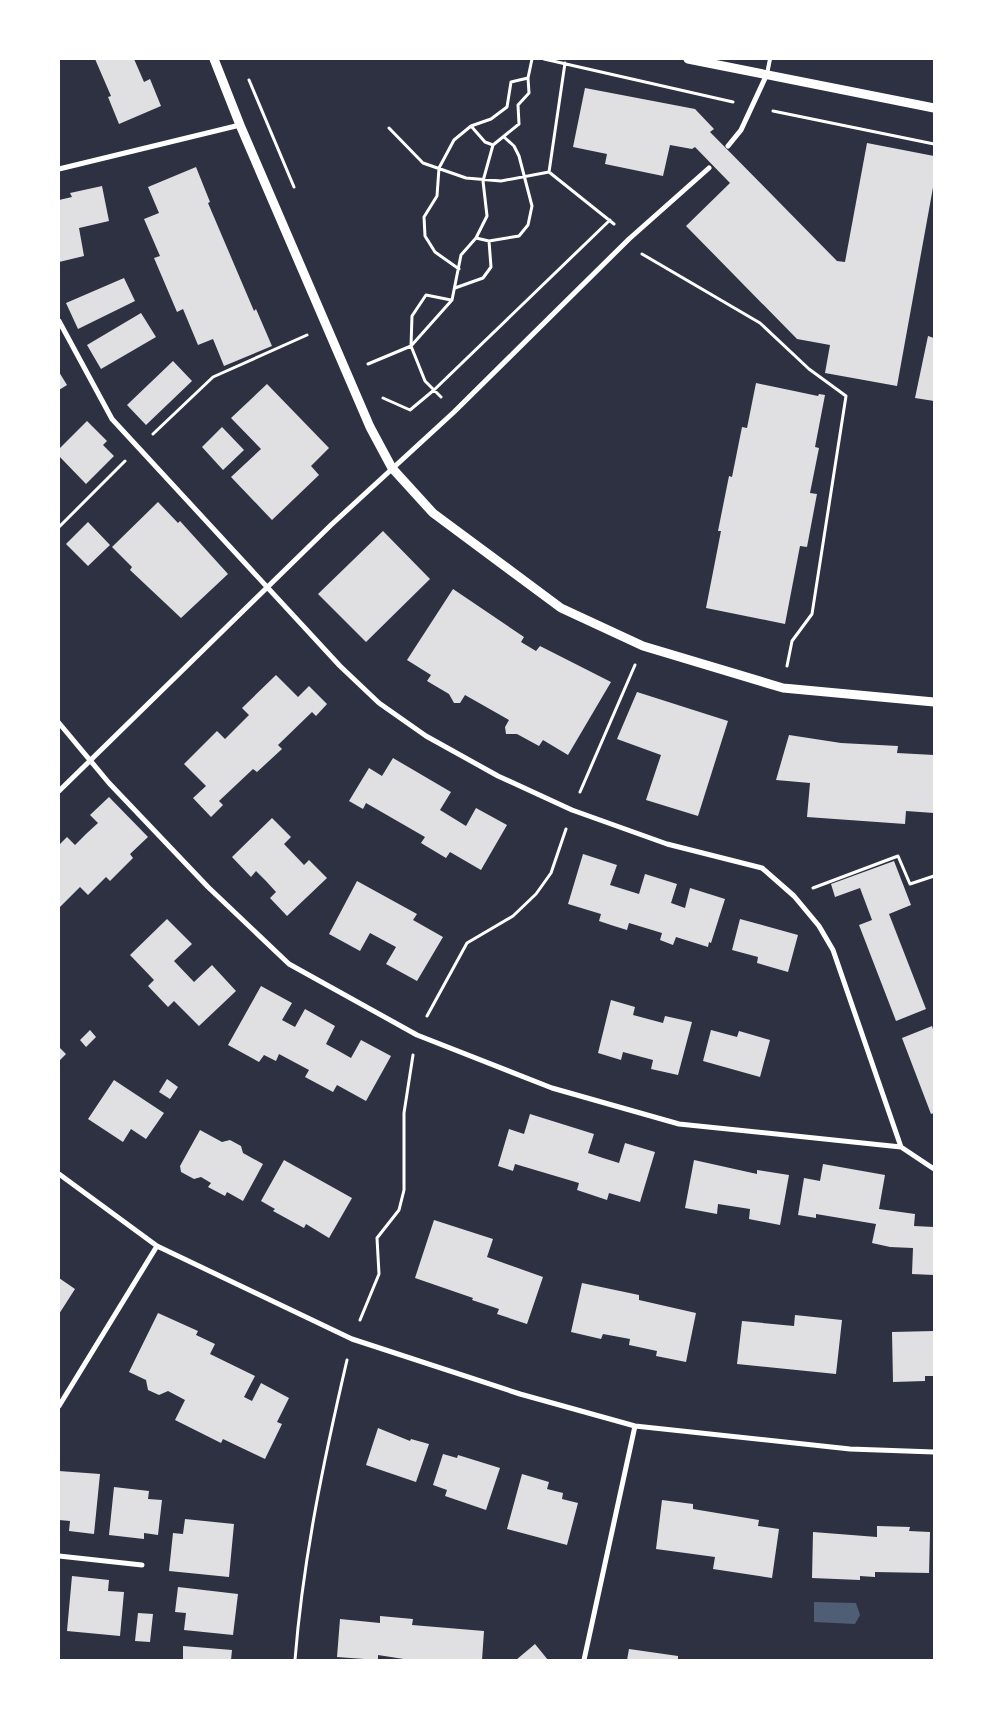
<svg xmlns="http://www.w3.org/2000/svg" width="993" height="1719" font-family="'Source Serif 4',serif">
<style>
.water{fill:#4f5d75}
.building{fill:#e0e0e3}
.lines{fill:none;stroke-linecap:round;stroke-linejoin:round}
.path{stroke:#fff;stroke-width:3}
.service{stroke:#fff;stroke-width:4}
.minor{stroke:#fff;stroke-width:5}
.tertiary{stroke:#fff;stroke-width:9}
</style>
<rect width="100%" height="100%" fill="#2d3142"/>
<!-- water -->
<path class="water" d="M814 1602 856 1603 860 1615 855 1624 814 1622Z"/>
<!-- building -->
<path class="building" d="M95 59H134L144 82 150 79 161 106 119 124 108 97 111 96Z
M585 88 695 109 714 129 710 132 837 261 845 262 867 143 934 156V182L897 386 825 373 830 345 797 339 686 226 730 183 695 147 692 149 670 145 663 176 605 164 607 154 573 147Z
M196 167 210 202 208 203 254 311 256 309 272 346 224 366 213 339 198 345 183 309 177 312 154 258 160 256 144 219 159 213 148 187Z
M102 186 109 221 79 228 84 256 59 262V200L72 197 70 193Z
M124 278 135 301 78 329 66 303Z
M141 313 156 337 101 369 87 345Z
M928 336 934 338V401L915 398Z
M173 361 192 381 146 425 127 405Z
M59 372 67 385 59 390Z
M756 383 818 396 819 394 825 395 815 447 819 448 810 493 817 494 807 547 800 546 785 624 706 608 721 531H718L729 476 732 477 742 427 747 428Z
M267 384 329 448 311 466 319 475 272 520 231 477 261 449 231 418Z
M87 421 107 441 103 445 114 456 86 484 59 456V449Z
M222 427 244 450 223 470 202 447Z
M158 502 178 523 180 521 228 574 181 618 130 570 132 567 112 547Z
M88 522 110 545 88 566 66 544Z
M383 531 430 579 366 642 318 594Z
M453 589 524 637 521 642 536 651 540 646 611 682 568 755 543 740 539 746 517 734H506L505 727 509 720 465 695 460 703H454L449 694 427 681 431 675 407 660Z
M276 675 298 697 309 686 327 704 316 716 312 712 278 745 282 749 257 772 253 769 219 801 223 805 211 817 193 798 206 786 184 764 217 731 225 739 249 715 242 708Z
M637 692 728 721 698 816 646 800 661 755 617 739Z
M789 735 841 743 898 746 897 753 934 755V813L906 811 905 824 807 817 810 783 776 780Z
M393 758 451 792 440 810 466 826 476 808 507 825 481 870 450 852 446 858 421 843 425 837 366 803 363 809 349 801 369 768 382 776Z
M109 797 148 837 130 854 133 858 110 881 106 877 88 895 80 887 59 908V845L67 837 75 845 86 834 98 823 90 815Z
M272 818 291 837 284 844 304 865 309 860 327 878 287 916 270 898 276 892 266 881 256 871 251 877 232 857Z
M583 854 617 865 610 885 639 894 645 874 677 884 671 903 685 908 690 888 725 899 711 943 709 942 708 947 676 937 673 945 660 940 662 933 629 923 627 930 614 926 599 921 601 914 568 904Z
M894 861 911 905 889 914 926 1009 896 1021 859 925 872 920 860 888 835 897 831 884Z
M357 881 417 914 413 920 443 937 417 981 386 964 396 947 370 933 360 951 329 934Z
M167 919 192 944 174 961 194 982 212 965 236 991 199 1026 174 1001 168 1007 148 986 154 980 130 955Z
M740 919 798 935 788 972 757 963 758 957 732 950Z
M261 986 292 1003 282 1020 295 1027 305 1009 335 1026 326 1044 337 1050 351 1058 361 1040 391 1056 366 1101 337 1085 333 1092 305 1077 309 1070 279 1054 276 1061 264 1055 259 1062 228 1045Z
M611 1000 635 1007 633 1015 663 1023 665 1016 692 1022 678 1075 651 1069 653 1060 623 1052 621 1060 598 1053Z
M932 1026 934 1032V1113L931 1114 902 1038Z
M90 1030 96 1037 86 1047 80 1040Z
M711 1030 737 1037 739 1031 770 1040 760 1077 703 1061Z
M59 1047 66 1054 59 1061Z
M167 1079 178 1087 170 1099 159 1092Z
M114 1080 164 1113 146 1139 131 1129 123 1142 88 1119Z
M530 1114 594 1134 588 1153 603 1158 619 1163 625 1143 655 1152 640 1202 609 1193 607 1200 577 1190 579 1183 515 1164 513 1171 498 1166 509 1129 524 1134Z
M200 1130 222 1142 230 1140 241 1146 243 1153 263 1164 243 1201 227 1192 225 1196 208 1187 211 1183 201 1177 194 1179 181 1172 180 1166Z
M284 1160 352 1198 329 1238 306 1224 304 1228 273 1211 275 1209 261 1201Z
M694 1160 757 1174V1170L789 1175 780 1225 749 1219 750 1209 718 1204 717 1214 685 1208Z
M823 1164 885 1175 879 1209 915 1214 914 1226 934 1227V1275L912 1274 913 1248 890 1247 872 1243 876 1224 816 1214V1218L798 1215 804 1178 820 1181Z
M434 1220 493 1239 487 1257 543 1277 527 1324 497 1314 499 1309 472 1300 473 1298 415 1278Z
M59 1278 75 1289 59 1314Z
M582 1283 639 1295V1300L696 1313 686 1362 656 1356 657 1351 629 1345 630 1339 603 1334 601 1339 571 1332Z
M158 1313 198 1331 196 1335 215 1344 210 1354 255 1376 244 1397 252 1401 261 1383 289 1398 277 1422 282 1424 265 1459 223 1439 221 1443 175 1420 185 1400 168 1391 159 1395 148 1390 146 1380 129 1372Z
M795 1315 842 1320 836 1374 737 1364 742 1321 794 1326Z
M934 1331V1376H925V1381L893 1382 892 1332Z
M378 1428 410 1441 411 1439 429 1444 416 1482 366 1465Z
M443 1454 457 1458 458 1455 500 1468 486 1510 445 1496 447 1490 433 1485Z
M59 1471 100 1474 94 1534 69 1531 70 1521 59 1520Z
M522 1474 549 1482 547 1489 563 1493 562 1499 578 1503 567 1545 507 1529Z
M114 1487 149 1491 148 1499 162 1500 158 1535 144 1533V1539L109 1535Z
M662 1500 693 1504V1509L759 1520 758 1526 779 1529 772 1578 713 1569 715 1557 656 1549Z
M185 1519 234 1524 229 1577 169 1571 173 1533 183 1534Z
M877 1526 910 1527 909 1531 930 1532 929 1573 875 1572V1577L860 1576V1580L812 1578 813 1532 877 1537Z
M72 1576 109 1580 108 1591 124 1592 120 1636 67 1631Z
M178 1587 238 1594 233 1635 184 1630 186 1613 175 1612Z
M138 1613 153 1614 150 1642 135 1641Z
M380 1616 413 1619 412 1625 484 1631 482 1660H410L378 1655V1660L337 1657 340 1619 380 1623Z
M535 1644 548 1660H516Z
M183 1646 232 1650 231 1660H183Z
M629 1649 678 1656V1660H627Z"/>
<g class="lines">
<!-- path -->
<path class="path" d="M544 59 733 102
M565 63 549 172 614 224
M249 80 294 187
M773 111 934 144
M471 126 485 142 493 145
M389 128 423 163 466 178 501 181 549 172
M489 241 519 236 528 225 532 206 519 156 514 146 504 137
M642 254 760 323 809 369 846 396 812 614 792 641 787 666
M459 269 435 252 425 236 424 217 437 196 439 168 454 140 471 126 491 119 507 107 511 82 528 78
M455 288 483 278 491 267 489 241 476 238
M368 364 411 346 452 300 461 255 476 238 487 216 483 181 493 145 519 124 518 105 529 93 528 78 532 59
M441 397 425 381 411 346 412 316 426 295 451 300
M383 398 410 410 434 390 610 220
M153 434 213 377 307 335
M59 527 125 461
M580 792 635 665
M813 888 898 856 910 884 934 876
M427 1016 467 943 513 916 536 894 551 873 566 829
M360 1320 379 1274 377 1238 399 1210 404 1190V1113L413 1055
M295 1660C303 1559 324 1459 347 1360"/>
<!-- service -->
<path class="service" d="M767 74 770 59"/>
<!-- minor -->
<path class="minor" d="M728 146 741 130 767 74
M59 169 240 125
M59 321 112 419 340 666 379 703 426 736 498 776 572 810 667 844 762 868 794 896 819 926 833 950 901 1147
M59 723 109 783 208 887 289 964 417 1035 552 1088 679 1124 901 1147 934 1169
M59 791 331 525 454 412 629 239 709 168
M59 1174 157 1246 352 1339 520 1394 635 1426 850 1449 934 1452
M59 1406 157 1246
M59 1556 142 1565
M584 1660 635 1426"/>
<!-- tertiary -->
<path class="tertiary" d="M214 59 240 125 370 427 392 468 433 513 561 608 643 646 783 688 934 702
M688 59 934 108"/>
</g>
<!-- border -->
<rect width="993" height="1719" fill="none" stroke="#ffffff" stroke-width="120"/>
</svg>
